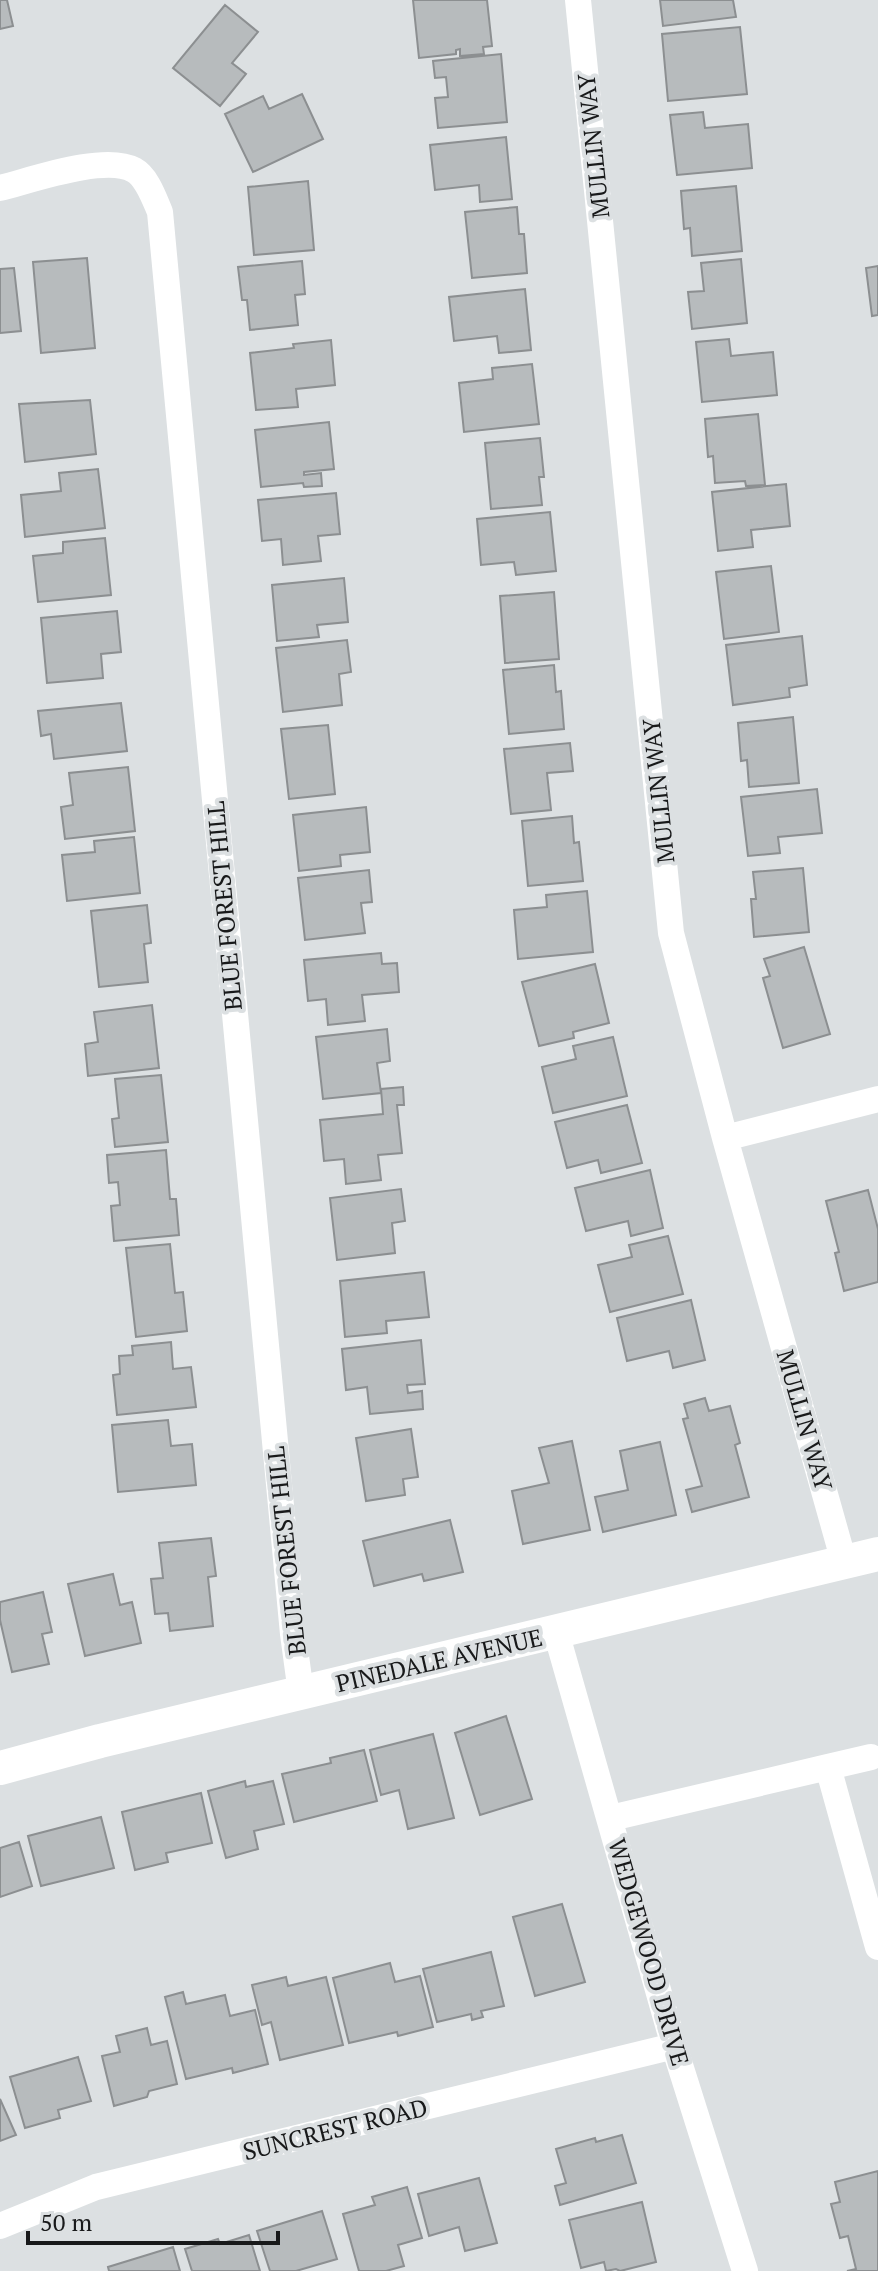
<svg xmlns="http://www.w3.org/2000/svg" width="878" height="2271" font-family="'PT Serif',serif">
<style>
.building{fill:#b7bbbd;stroke:#8c8f91;stroke-width:2}
.lines{fill:none;stroke-linecap:round;stroke-linejoin:round}
.minor{stroke:#fff;stroke-width:26}
.tertiary{stroke:#fff;stroke-width:34}
.labels{text-anchor:middle;dominant-baseline:central;stroke-width:8;stroke-linejoin:round;paint-order:stroke}
.street-label{font-size:24px;fill:#18191a;stroke:#dce0e2}
</style>
<rect width="100%" height="100%" fill="#dce0e2"/>
<!-- building -->
<path class="building" d="M0 0H7L13 26 0 29Z
M413 0H487L492 46 483 47 484 54 460 56V49L456 50V54L419 58Z
M660 0H733L736 17 663 26Z
M225 5 258 32 232 63 246 74 220 106 173 68Z
M740 27 747 94 668 101 662 34Z
M501 54 507 122 438 128 435 98 448 97 446 77 435 78 433 61Z
M302 94 323 139 253 172 225 114 263 96 269 109Z
M703 112 705 128 748 124 752 168 677 175 670 115Z
M506 137 512 199 480 202 479 185 435 190 430 145Z
M308 181 314 250 254 255 248 187Z
M736 186 742 251 692 256 690 228 684 229 681 191Z
M517 207 519 234H524L527 273 472 278 465 212Z
M87 258 95 348 41 353 33 262Z
M741 259 747 323 692 329 688 292 704 291 701 263Z
M302 261 305 294 295 295 298 325 250 330 247 300H242L238 267Z
M878 266V315L872 316 866 268Z
M14 268 21 331 0 333V269Z
M525 289 531 350 499 353 497 336 454 341 449 297Z
M729 339 731 356 773 352 777 395 702 402 696 342Z
M331 340 335 385 296 389 298 407 256 410 250 353 294 348 293 344Z
M532 364 539 424 464 432 459 383 493 379 492 368Z
M90 400 96 454 25 462 19 404Z
M758 414 765 485 746 486 745 481 715 483 713 456 708 457 705 419Z
M329 422 334 469 304 472V475L321 473 322 486 304 487 303 483 261 487 255 430Z
M540 438 544 477H539L542 505 491 509 485 443Z
M98 469 105 528 25 537 21 495 61 491 59 473Z
M786 484 790 526 751 530 753 547 718 551 712 492Z
M336 493 340 534 318 536 321 561 283 565 281 539 262 541 258 500Z
M550 512 556 571 516 575 514 562 481 565 477 519Z
M105 538 111 595 38 602 33 556 63 553V542Z
M771 566 779 632 724 639 716 572Z
M344 578 348 622 317 625 319 637 277 641 272 585Z
M554 592 559 659 505 663 500 596Z
M117 611 121 652 101 654 103 678 47 683 41 618Z
M802 636 807 685 789 688 790 697 733 705 726 645Z
M347 640 351 672 339 674 342 705 283 712 276 648Z
M554 665 556 692 561 691 564 729 509 734 503 670Z
M121 703 127 751 54 759 51 734 41 736 38 711Z
M793 717 799 783 749 787 747 760 741 761 738 723Z
M328 725 335 794 289 799 281 729Z
M570 743 573 771 547 773 551 810 511 814 504 749Z
M128 767 135 831 65 839 61 807 73 805 69 773Z
M817 789 822 833 778 837 780 853 748 856 741 797Z
M366 807 370 852 340 855 341 866 299 871 293 815Z
M572 816 574 843 579 842 583 881 528 886 522 821Z
M134 837 140 893 67 901 62 855 95 852 94 841Z
M803 868 809 932 754 937 751 899H756L753 872Z
M369 870 372 902 361 903 365 933 305 940 298 878Z
M587 891 593 952 518 959 514 910 547 907 546 895Z
M147 905 151 943 144 944 148 982 99 987 91 911Z
M804 947 830 1034 783 1048 763 978 770 976 764 959Z
M381 953 382 964 397 963 399 992 362 995 365 1021 328 1025 326 999 308 1001 304 960Z
M595 964 609 1023 573 1032 574 1038 539 1046 522 982Z
M152 1005 159 1068 88 1076 85 1044 98 1042 94 1012Z
M387 1029 390 1061 377 1063 381 1093 323 1099 316 1037Z
M613 1037 627 1096 553 1113 542 1067 576 1059 573 1046Z
M161 1075 168 1142 115 1147 112 1119 119 1118 115 1079Z
M403 1087 404 1105H397L402 1153 378 1155 381 1180 346 1184 344 1159 324 1161 320 1120 383 1114 381 1089Z
M627 1105 642 1163 601 1173 598 1160 567 1168 555 1122Z
M166 1150 170 1199H176L179 1235 114 1241 111 1206 120 1205 118 1182 109 1183 107 1155Z
M650 1170 663 1228 631 1236 628 1221 586 1231 575 1188Z
M401 1189 405 1221 392 1223 395 1253 337 1260 330 1198Z
M868 1190 878 1229V1282L844 1291 835 1253 839 1252 826 1201Z
M668 1236 683 1294 610 1312 598 1265 632 1257 629 1245Z
M170 1244 175 1293 183 1292 187 1331 136 1337 126 1248Z
M424 1272 429 1317 386 1321 387 1333 345 1337 340 1281Z
M691 1300 705 1360 673 1368 669 1351 627 1361 617 1318Z
M421 1340 425 1384 407 1385 408 1393 422 1391 423 1409 370 1414 367 1387 346 1390 342 1349Z
M171 1342 173 1369 191 1367 196 1407 117 1415 113 1375 120 1374 119 1356 133 1355 132 1346Z
M705 1398 709 1411 730 1406 740 1443 735 1445 749 1497 692 1512 686 1490 702 1486 683 1419 688 1418 684 1404Z
M168 1420 171 1446 192 1444 196 1485 118 1492 112 1425Z
M411 1429 418 1477 403 1479 405 1495 366 1501 356 1438Z
M572 1441 590 1530 523 1544 512 1491 549 1483 539 1448Z
M660 1442 676 1515 603 1532 595 1497 628 1490 620 1451Z
M450 1520 463 1572 424 1581 422 1574 374 1586 363 1541Z
M211 1538 216 1576 208 1577 213 1626 170 1631 168 1613 155 1614 151 1579 163 1578 159 1543Z
M113 1574 120 1605 132 1602 141 1643 85 1656 68 1584Z
M43 1592 52 1632 42 1634 49 1664 12 1672 0 1620V1602Z
M506 1716 532 1799 480 1815 455 1733Z
M433 1734 454 1818 408 1829 399 1790 381 1795 370 1750Z
M364 1750 377 1801 294 1822 282 1774 331 1763 330 1758Z
M245 1781 246 1787 273 1781 284 1824 254 1831 258 1849 226 1858 208 1791Z
M201 1793 212 1843 166 1853 168 1862 135 1870 122 1812Z
M101 1817 114 1868 41 1886 28 1836Z
M19 1842 32 1886 0 1897V1848Z
M562 1904 585 1982 535 1996 513 1917Z
M491 1952 504 2006 481 2011 483 2017 472 2020 471 2014 437 2022 423 1969Z
M390 1963 395 1982 420 1976 433 2027 398 2036 397 2032 349 2043 333 1978Z
M286 1977 288 1986 326 1977 343 2045 280 2060 271 2022 262 2025 252 1985Z
M183 1992 186 2004 225 1995 230 2016 255 2010 268 2064 233 2073 232 2068 186 2079 165 1997Z
M147 2028 151 2045 167 2041 177 2084 149 2091 147 2097 114 2106 102 2056 120 2052 116 2036Z
M78 2057 91 2101 58 2110 60 2118 25 2128 10 2077Z
M0 2099 16 2135 0 2141Z
M622 2135 636 2183 560 2205 555 2186 566 2183 556 2149 595 2138 596 2142Z
M878 2171V2271H847L856 2269 848 2236 840 2238 831 2204 840 2202 835 2182Z
M479 2178 497 2243 465 2251 459 2227 429 2236 418 2194Z
M407 2187 422 2238 398 2245 404 2266 386 2271H359L343 2214 375 2205 372 2197Z
M642 2202 656 2262 620 2271 616 2269 606 2271 604 2262 581 2268 569 2220Z
M322 2211 337 2259 296 2271H270L257 2231Z
M249 2235 260 2271H192L185 2249 218 2239 220 2244Z
M173 2247 180 2271H109L108 2267Z"/>
<g class="lines">
<!-- minor -->
<path class="minor" d="M578 0 671 933 725 1138 844 1562
M0 188C32 180 105 154 134 170 147 177 154 198 160 212L293 1634 301 1693
M725 1138 878 1099
M556 1632 674 2046 745 2271
M828 1767 871 1757
M611 1818 828 1767 878 1947
M0 2226 96 2187 674 2046"/>
<!-- tertiary -->
<path class="tertiary" d="M0 1768 100 1741 878 1554"/>
</g>
<g class="labels">
<!-- street labels -->
<g class="street-label">
<text transform="translate(593 146) rotate(-96)">MULLIN WAY</text>
<text transform="translate(658 791) rotate(-96)">MULLIN WAY</text>
<text transform="translate(224 906) rotate(-95)">BLUE FOREST HILL</text>
<text transform="translate(805 1420) rotate(74)">MULLIN WAY</text>
<text transform="translate(286 1551) rotate(-96)">BLUE FOREST HILL</text>
<text transform="translate(439 1660) rotate(-13)">PINEDALE AVENUE</text>
<text transform="translate(649 1952) rotate(74)">WEDGEWOOD DRIVE</text>
<text transform="translate(335 2129) rotate(-14)">SUNCREST ROAD</text>
</g>
</g>
<!-- scale -->
<path d="M28 2231v12h250v-12" fill="none" stroke="#18191a" stroke-width="4"/>
<text x="40" y="2231" font-size="24" fill="#18191a" stroke="#dce0e2" stroke-width="6" paint-order="stroke">50 m</text>
</svg>
